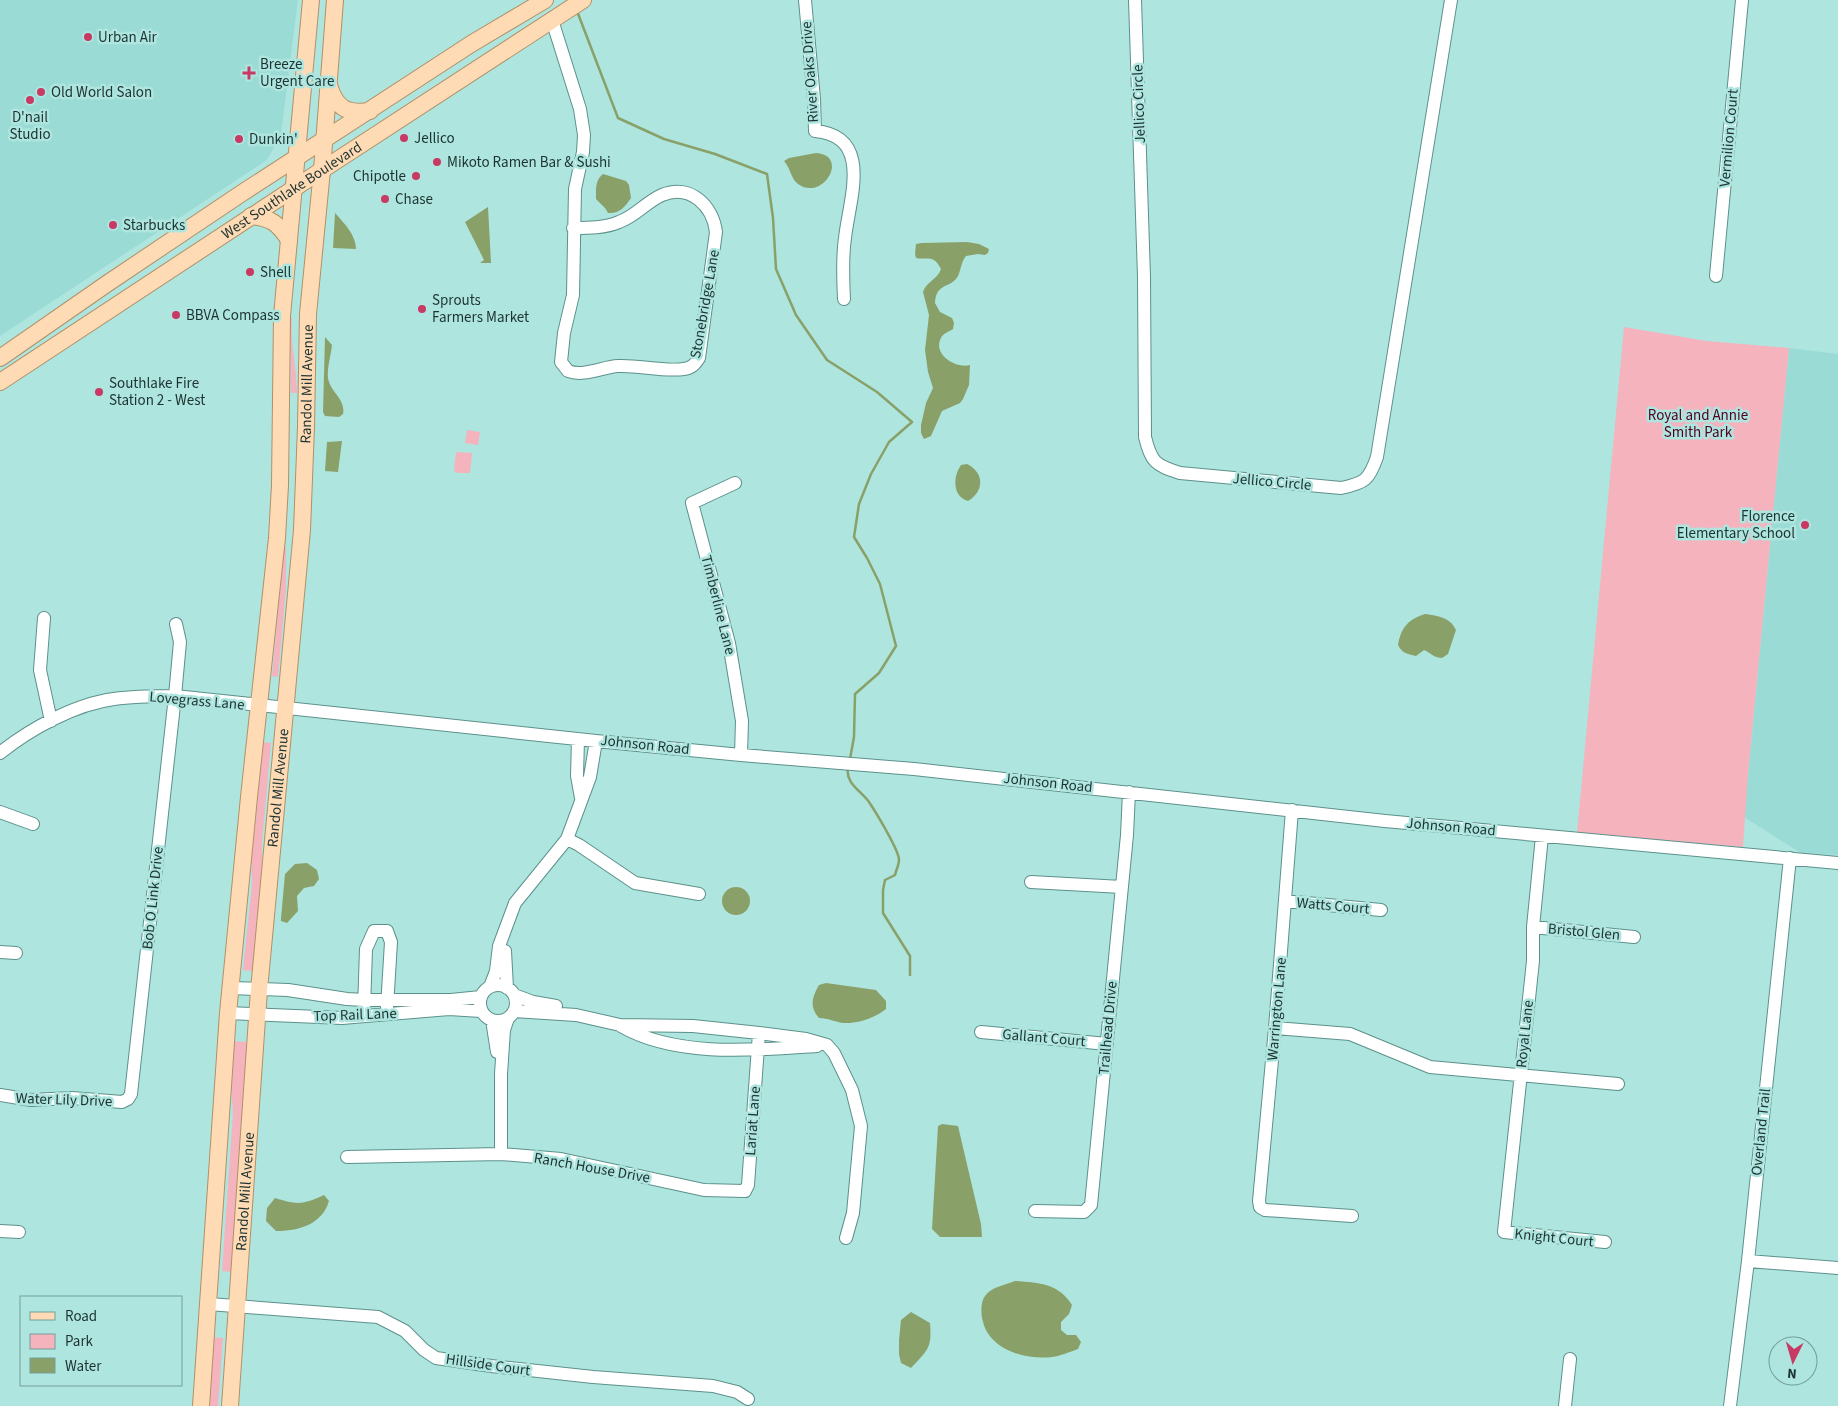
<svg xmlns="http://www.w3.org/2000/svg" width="1838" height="1406" font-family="'Source Sans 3',sans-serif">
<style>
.built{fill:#9adcd5}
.green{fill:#f5b3be}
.water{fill:#89a169}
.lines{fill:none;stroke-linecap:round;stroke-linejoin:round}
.stream{stroke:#89a169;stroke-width:2.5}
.minor-casing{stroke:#5c918b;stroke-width:14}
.major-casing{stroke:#b09167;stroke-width:18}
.minor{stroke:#fff;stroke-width:12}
.major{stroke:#ffdbb5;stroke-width:16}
.poi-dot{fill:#c83963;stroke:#aee5df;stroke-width:2}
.labels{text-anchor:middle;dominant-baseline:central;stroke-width:5;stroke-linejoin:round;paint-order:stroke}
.poi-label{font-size:15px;fill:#1d3331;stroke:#aee5df;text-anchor:start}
.street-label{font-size:15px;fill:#1d3331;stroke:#aee5df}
.park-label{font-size:15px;fill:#52001f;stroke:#aee5df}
</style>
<rect width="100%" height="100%" fill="#aee5df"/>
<!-- built -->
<path class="built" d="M0 0H298L281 134 267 160 0 336Z
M1789 348 1838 354V855L1801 853 1744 817Z"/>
<!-- green -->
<path class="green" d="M290 318H292C290 343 297 368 297 393H291Z
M1624 327 1707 341 1789 348 1748 774 1743 847 1577 833Z
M467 430 480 432 478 445 465 443Z
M456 452 472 453 470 473H458L454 471Z
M284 547H286C286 554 286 586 286 588L278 677 272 676Z
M261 742 271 743 262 842V867L263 868 253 971 243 970 252 884 251 850Z
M232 1041 248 1042 232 1272 222 1271 233 1113 230 1072Z
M212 1337 223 1338 218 1406H207Z"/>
<!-- water -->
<path class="water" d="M816 153C850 155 823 202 798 184 791 179 790 167 784 161L789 158Z
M603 174 626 181 629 185 631 198C625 207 619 214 608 213L605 208 596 199C596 190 595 180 603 174Z
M488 207 491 263H480L484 260 465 222Z
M335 213C344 223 356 235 356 249L333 248Z
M967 242 979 244 989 249 988 253 985 255 978 254 966 256C960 263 961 274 956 279 948 288 936 284 935 303L940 312 952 318 954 323 953 329C949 332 943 333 941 338 932 355 957 369 970 365L969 385 963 399 960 403 942 411 931 436 924 439 921 433V425L926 403 933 388 928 372 925 350 929 315 923 292C926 282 938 279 941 269 934 254 927 260 916 258L915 254 916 244 922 243Z
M325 337 332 345C331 355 327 367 328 378 330 392 346 399 343 414L339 417 325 416 323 412Z
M342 441 338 472 325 471 327 442Z
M967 464C985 473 984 491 968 501 952 497 953 476 961 465Z
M1425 614C1438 616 1450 617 1456 630L1448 654 1442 658C1431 657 1432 653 1424 650L1416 656C1407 654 1402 653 1398 645 1401 627 1409 619 1425 614Z
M307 863 317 870 319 879 314 886 304 888 297 896 298 911 287 923 281 921V918L285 874 295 864Z
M722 901a14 14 0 1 1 28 0a14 14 0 1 1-28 0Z
M826 983 876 990 886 1001V1009C875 1018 857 1024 843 1023 835 1022 828 1018 819 1018 809 1007 812 997 819 985Z
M942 1124 958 1126 981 1224 982 1237H940L932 1229 938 1126Z
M324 1195 329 1201C322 1225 298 1231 276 1231L266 1221 267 1208 275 1198C298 1205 302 1205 324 1195Z
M1015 1281C1039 1283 1058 1283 1072 1305L1069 1314 1061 1322V1330L1067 1335H1076L1081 1342 1078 1349C1069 1352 1061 1356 1052 1357 1026 1360 990 1350 983 1322 981 1315 980 1303 985 1296 991 1287 1005 1285 1015 1281Z
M911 1312 930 1323C932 1348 928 1350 911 1368L901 1363 899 1354V1340L901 1320Z"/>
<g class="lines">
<!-- stream -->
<path class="stream" d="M577 11 618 118 664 139 715 154 767 174 773 218 776 269 796 315 827 360 877 392 912 422 889 442 871 474 859 504 854 537 867 558 880 584 896 646 879 673 855 694 854 737 850 759
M848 767C845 783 860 790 869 802 875 811 899 850 899 860 899 865 896 870 895 875L885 880 883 890V913L910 956V975"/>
<!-- minor casing -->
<g class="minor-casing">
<path id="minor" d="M805 0 814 99 815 131C874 136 849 200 845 238 842 258 843 279 844 299
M1135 0 1144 277 1145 437C1151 462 1155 465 1180 473L1341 488C1365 483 1369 480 1377 457L1451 0
M552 20 580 109 584 135 583 152 575 189 573 295 564 333 561 362 568 371C584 377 602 367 618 366 639 365 663 372 684 369 692 368 695 364 699 358L716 232C713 206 690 183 662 195 646 202 636 216 619 222 605 228 589 228 573 228
M1716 276 1742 0
M735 483 692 503 729 643 742 721 741 755
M44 618 40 670 51 721
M578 739 577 776 581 798
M0 753C30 729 75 704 114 699 134 696 154 696 175 696L596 741 741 755 914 769 1385 821 1838 863
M1292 810 1275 1028 1259 1201 1260 1207 1265 1210 1352 1216
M0 812 33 824
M1542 836 1533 927V961L1504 1232 1605 1242
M567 839 579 845 635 883 699 894
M1031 882 1122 887
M1285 901 1381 910
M1533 927 1634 937
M505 951 507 988
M0 952 16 953
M480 1003a18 18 0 1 1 36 0a18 18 0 1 1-36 0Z
M490 987 496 971 499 946 515 903 567 839 590 777 596 741
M231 988 288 990 347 999 364 1000H451L481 997
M514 995 533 1002 556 1006
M364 1009 366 949 374 931H387L391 942 387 1007
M514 1011 576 1015 620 1025 693 1026 759 1033 806 1039 827 1045
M228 1013 342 1018 449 1009 481 1011
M492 1020 497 1052
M621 1026C676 1058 756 1050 817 1046
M1275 1028 1350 1034 1430 1067 1618 1084
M981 1032 1107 1044
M827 1045 834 1053 852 1090 861 1126 853 1213 846 1238
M0 1095 31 1100 72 1098 122 1102 128 1099 131 1094 175 696 180 642 176 624
M501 1154V1074L504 1030 508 1018
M347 1157 501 1154 561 1159 704 1190 745 1191 748 1185 759 1033
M1035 1211 1084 1212 1091 1205 1127 835 1129 792
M0 1231 19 1232
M1748 1261 1838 1268
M209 1304 378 1317 405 1331 424 1350 436 1358 491 1366 593 1377 713 1386 737 1392 748 1399
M1565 1406 1570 1359
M1730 1406 1748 1261 1790 858"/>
</g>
<!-- major casing -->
<g class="major-casing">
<g id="major">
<path d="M329 85C336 108 346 114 370 111"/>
<path d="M251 216C271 218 278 223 289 240"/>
<path d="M0 358 108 283 242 193 471 44 545 0"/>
<path id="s1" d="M0 382 322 170 583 0"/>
<path d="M201 1406 228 1013 249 797 277 538 280 485 282 316 311 0"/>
<path id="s2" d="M230 1406 259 990 302 530 306 427 308 314 322 170 335 0"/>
</g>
</g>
<!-- minor -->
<use href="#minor" class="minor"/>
<!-- major -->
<use href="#major" class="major"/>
</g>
<!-- markers -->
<g class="poi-dot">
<circle cx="88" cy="37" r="5"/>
<path d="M246.5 65.5h5v5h5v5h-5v5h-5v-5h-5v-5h5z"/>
<circle cx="41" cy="92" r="5"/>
<circle cx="30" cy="100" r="5"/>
<circle cx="404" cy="138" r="5"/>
<circle cx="239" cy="139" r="5"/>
<circle cx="437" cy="162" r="5"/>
<circle cx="416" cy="176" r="5"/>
<circle cx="385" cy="199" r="5"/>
<circle cx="113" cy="225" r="5"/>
<circle cx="250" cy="272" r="5"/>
<circle cx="422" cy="309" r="5"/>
<circle cx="176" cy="315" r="5"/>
<circle cx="99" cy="392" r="5"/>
<circle cx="1805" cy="525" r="5"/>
</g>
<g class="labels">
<!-- poi labels -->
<g class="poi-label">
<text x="98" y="37">Urban Air</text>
<text x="260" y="64">Breeze<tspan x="260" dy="17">Urgent Care</tspan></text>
<text x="51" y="92">Old World Salon</text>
<text x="30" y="117" text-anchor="middle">D'nail<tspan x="30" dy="17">Studio</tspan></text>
<text x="414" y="138">Jellico</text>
<text x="249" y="139">Dunkin'</text>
<text x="447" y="162">Mikoto Ramen Bar &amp; Sushi</text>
<text x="406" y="176" text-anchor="end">Chipotle</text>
<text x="395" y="199">Chase</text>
<text x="123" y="225">Starbucks</text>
<text x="260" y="272">Shell</text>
<text x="432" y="300">Sprouts<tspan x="432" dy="17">Farmers Market</tspan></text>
<text x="186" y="315">BBVA Compass</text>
<text x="109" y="383">Southlake Fire<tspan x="109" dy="17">Station 2 - West</tspan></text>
<text x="1795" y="516" text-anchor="end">Florence<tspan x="1795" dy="17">Elementary School</tspan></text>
</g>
<!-- street labels -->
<g class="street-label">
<text transform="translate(810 72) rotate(-94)">River Oaks Drive</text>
<text transform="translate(1139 104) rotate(-92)">Jellico Circle</text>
<text transform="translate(1729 138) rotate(-85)">Vermilion Court</text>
<text stroke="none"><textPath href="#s1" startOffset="349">West Southlake Boulevard</textPath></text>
<text transform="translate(705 304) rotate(-80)">Stonebridge Lane</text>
<text stroke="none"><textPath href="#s2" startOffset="1025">Randol Mill Avenue</textPath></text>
<text transform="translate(1272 482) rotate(5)">Jellico Circle</text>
<text transform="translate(718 605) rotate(76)">Timberline Lane</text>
<text transform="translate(197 701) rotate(5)">Lovegrass Lane</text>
<text transform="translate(645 745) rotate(6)">Johnson Road</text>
<text transform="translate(1048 783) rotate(6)">Johnson Road</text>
<text stroke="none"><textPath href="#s2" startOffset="620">Randol Mill Avenue</textPath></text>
<text transform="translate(1451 827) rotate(5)">Johnson Road</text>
<text transform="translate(153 898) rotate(-84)">Bob O Link Drive</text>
<text transform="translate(1333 906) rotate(5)">Watts Court</text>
<text transform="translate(1584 932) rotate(5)">Bristol Glen</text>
<text transform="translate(1277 1009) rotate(-85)">Warrington Lane</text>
<text transform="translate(355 1015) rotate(-2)">Top Rail Lane</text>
<text transform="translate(1108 1028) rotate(-85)">Trailhead Drive</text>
<text transform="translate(1525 1034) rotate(-84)">Royal Lane</text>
<text transform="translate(1044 1038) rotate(5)">Gallant Court</text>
<text transform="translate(64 1100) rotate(2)">Water Lily Drive</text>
<text transform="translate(753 1121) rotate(-86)">Lariat Lane</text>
<text transform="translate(1761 1132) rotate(-84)">Overland Trail</text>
<text transform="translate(592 1168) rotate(10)">Ranch House Drive</text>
<text stroke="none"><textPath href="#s2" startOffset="215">Randol Mill Avenue</textPath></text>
<text transform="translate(1554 1238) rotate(6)">Knight Court</text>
<text transform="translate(488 1365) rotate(8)">Hillside Court</text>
</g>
<!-- park labels -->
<g class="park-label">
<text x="1698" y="415">Royal and Annie<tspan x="1698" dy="17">Smith Park</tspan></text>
</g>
</g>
<!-- legend -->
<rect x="20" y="1296" width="162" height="90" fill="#aee5df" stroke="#749e99"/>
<rect x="30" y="1312" width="25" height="8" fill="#ffdbb5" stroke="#749e99"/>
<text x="65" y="1321" font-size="15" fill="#1d3331">Road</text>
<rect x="30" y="1334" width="25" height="15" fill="#f5b3be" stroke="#749e99"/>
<text x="65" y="1346" font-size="15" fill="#1d3331">Park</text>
<rect x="30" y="1358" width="25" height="15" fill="#89a169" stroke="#749e99"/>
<text x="65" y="1371" font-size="15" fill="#1d3331">Water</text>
<!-- north arrow -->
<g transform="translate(1793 1361) rotate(185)"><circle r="24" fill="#aee5df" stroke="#749e99"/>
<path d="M0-4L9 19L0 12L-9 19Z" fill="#c83963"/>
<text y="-8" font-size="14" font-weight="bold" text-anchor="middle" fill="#1d3331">N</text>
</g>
</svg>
